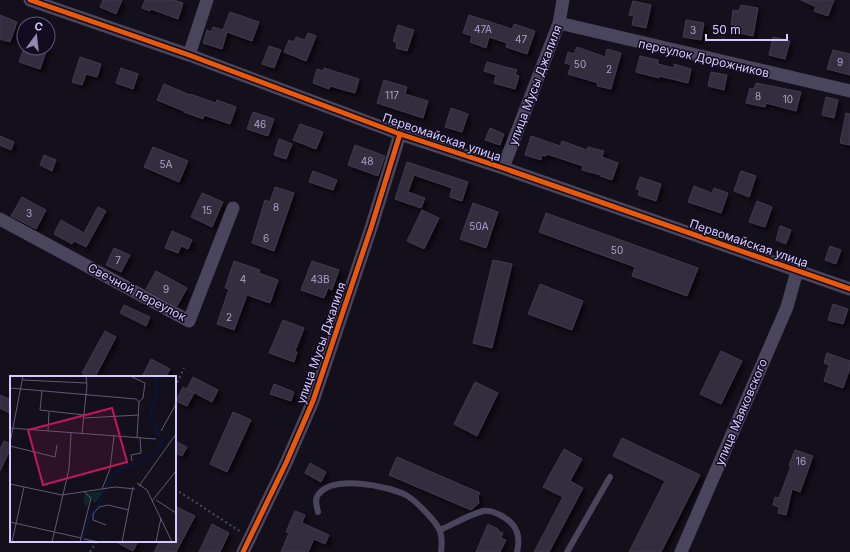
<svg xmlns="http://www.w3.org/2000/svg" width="850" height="552" font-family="Inter,sans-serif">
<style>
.building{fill:#322d3e;stroke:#403a50;filter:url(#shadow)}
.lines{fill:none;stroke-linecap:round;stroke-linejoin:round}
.path{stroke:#434e5c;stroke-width:2;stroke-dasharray:2 3;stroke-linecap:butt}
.service{stroke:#48455c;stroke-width:6}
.minor{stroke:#48455c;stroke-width:13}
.cycleway-casing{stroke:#110c1f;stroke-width:8}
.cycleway{stroke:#e8590c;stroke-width:5}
.labels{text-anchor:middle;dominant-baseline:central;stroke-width:3;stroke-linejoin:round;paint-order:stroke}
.number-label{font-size:10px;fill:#aca3cf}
.street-label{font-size:12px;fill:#d5caff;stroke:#110c1f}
.inset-river{fill:none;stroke:#091539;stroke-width:2}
.inset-road{fill:none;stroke:#615a76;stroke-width:1}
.view{fill:#c2185b;fill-opacity:0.15;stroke:#c2185b;stroke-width:2}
.inset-edge{fill:none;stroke:#d5caff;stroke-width:2}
</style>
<defs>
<filter id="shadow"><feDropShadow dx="3.5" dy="3.5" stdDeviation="2" flood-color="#0009"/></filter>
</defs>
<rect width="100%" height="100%" fill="#13101b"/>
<!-- building -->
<path class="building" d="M103 0H122L116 14 100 7Z
M145 0H174L183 3 178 19 151 9 150 11 142 8Z
M801 0H834L828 16 814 11 816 7Z
M633 1 651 5 646 28 632 25 634 16 629 15Z
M741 5 758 8 753 36 735 32 737 26 731 25 733 10 739 11Z
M230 12 259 22 252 41 227 32 222 49 203 43 207 30 211 32 213 27 223 30Z
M0 15 17 22 10 42 0 39Z
M469 15 512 29 514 24 535 31 527 54 506 47 507 43 489 37 486 48 470 42 472 36 463 33Z
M686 20 704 23 701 40 683 37Z
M398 25 414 30 407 51 396 48 397 43 393 41Z
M308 33 316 36 306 61 284 52 289 40 294 42 296 37 305 40Z
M773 37 790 41 785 59 769 55Z
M269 46 281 50 274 68 262 64Z
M577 47 605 57 607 49 621 53 611 89 597 86 598 83 568 74 571 65 565 63 568 52 574 54Z
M24 48H47L40 69 19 62Z
M833 50 850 54V75L827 69Z
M640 56 658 60V64L674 68V64L691 69 688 83 659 76V78L636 72Z
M80 57 101 64 97 77 86 74 82 85 72 82Z
M487 62 517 70 515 74 519 76 515 89 494 83 496 75 484 71Z
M121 68 138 74 133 89 116 83Z
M324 68 359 79 355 93 330 86 329 89 313 83 317 69 323 71Z
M711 72 727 75 724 90 708 86Z
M384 80 407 87 405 94 428 101 423 118 377 103Z
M756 83 801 92 796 111 766 103 765 107 746 103 750 88 754 89Z
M164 84 190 95V94L216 103 217 100 236 107 230 124 204 115 203 119 184 112V111L157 100Z
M826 97 838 100 834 118 822 115Z
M451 108 468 114 462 132 445 127Z
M253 112 274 119 268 136 247 129Z
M846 113 850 114V145L840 143Z
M300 124 323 132 316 149 293 140Z
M490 128 504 134 500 145 485 140Z
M0 136 14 142 11 150 0 145Z
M531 136 560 146 562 141 587 150 588 147 604 151 602 157 618 163 612 180 600 176 601 175 582 170 583 166 547 154 546 156 542 155 541 160 525 155Z
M279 139 292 144 286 159 274 155Z
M355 145 385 156 378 176 348 165Z
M153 147 188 161 179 182 144 167Z
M44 155 56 160 52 171 40 165Z
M407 162 468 182 462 201 450 197 452 188 414 175 408 192 425 198 421 208 395 199Z
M313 171 337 180 333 190 309 182Z
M741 171 756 176 749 197 734 191Z
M640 177 661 184 656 201 638 195 640 190 636 189Z
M694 186 712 193 714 188 728 193 721 213 688 202Z
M275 187 294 193 274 251 252 243 265 200 270 202Z
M202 193 223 202 212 227 191 217Z
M22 197 46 210 36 229 11 216Z
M757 201 772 207 765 227 749 222Z
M473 203 498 212 486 248 460 239Z
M98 207 106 211 86 247 74 241 72 244 54 234 61 220 84 233Z
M422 210 439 218 424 249 407 241Z
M546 213 698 268 687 296 632 276 635 267 539 232Z
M780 226 791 230 786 244 776 240Z
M172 231 192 240 188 249 181 246 178 253 165 248Z
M830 246 841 250 836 264 825 260Z
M114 248 130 255 121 272 106 265Z
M493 260 512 264 492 348 473 343Z
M234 261 260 270 259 273 278 280 270 303 247 295 234 330 217 324 229 289 225 288Z
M312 261 339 270 332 290 328 288 324 298 301 290Z
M156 271 187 288 177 306 146 289Z
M540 284 583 301 572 330 528 314Z
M833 304 848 309 843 324 828 320Z
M124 305 150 317 146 326 120 313Z
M283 320 304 328 295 351 297 352 294 362 269 353Z
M105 331 116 337 95 377H89L82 373Z
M721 351 742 361 721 404 700 394Z
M827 353 850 361V368L843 388 824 381 829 365 824 363Z
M151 359 170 369 166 377H142Z
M193 377 218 390 212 402 187 389Z
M475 382 498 393 477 436 454 424Z
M274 384 294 392 291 401 270 394Z
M183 387 194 393 187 406 176 401Z
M0 395 11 400V414L0 408Z
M233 412 251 420 227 472 210 464Z
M622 438 700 475 661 552H629L665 481 613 456Z
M4 441 11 444V448L0 471V449Z
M175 441 187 447 182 456 175 453Z
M564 449 582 459 570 481 583 488 549 552H534L563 497 543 487Z
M795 450 813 456 800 492 792 489 786 515 778 513 779 507 773 505 775 497 779 498 791 466H789Z
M397 457 480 493 478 496 479 503 471 510 389 475Z
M310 463 326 472 321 482 305 473Z
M175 506 195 516 176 552H154L160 541H175Z
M295 511 305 515 302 523 329 535 325 544 314 539 308 552H281L289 533 286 532Z
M212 524 229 533 220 552H199Z
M488 524 498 529V531L503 533 501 538 506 540 500 552H476Z
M114 541H138L133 551Z"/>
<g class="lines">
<!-- path -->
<path class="path" d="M175 387 184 368
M175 489 241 532
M90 552 97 541"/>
<!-- service -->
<path class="service" d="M318 512C317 506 314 500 318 495 333 474 387 486 406 495 415 500 436 521 440 531 442 537 442 545 441 552
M440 530C454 524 468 515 483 511 493 509 510 519 515 528 519 535 519 544 517 552
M567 552 610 477"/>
<!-- minor -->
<path class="minor" d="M30 0 189 55 400 134 503 168 850 289
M559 23 850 91
M189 55 207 0
M503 168 559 23 563 0
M0 219 189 321 233 208
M243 552 286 463 313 401 371 228 400 134
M681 552 787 307 797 271"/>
<!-- cycleway casing -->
<g class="cycleway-casing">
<path id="cycleway" d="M30 0 189 55 400 134 503 168 850 289
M243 552 286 463 313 401 371 228 400 134"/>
</g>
<!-- cycleway -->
<use href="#cycleway" class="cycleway"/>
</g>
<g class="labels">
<!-- number labels -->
<g class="number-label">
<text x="483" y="29">47А</text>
<text x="693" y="30">3</text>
<text x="521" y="39">47</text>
<text x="840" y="62">9</text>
<text x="580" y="64">50</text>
<text x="609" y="69">2</text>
<text x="392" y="95">117</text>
<text x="758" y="96">8</text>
<text x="788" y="99">10</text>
<text x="260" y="124">46</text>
<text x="367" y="161">48</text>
<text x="166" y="164">5А</text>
<text x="276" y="207">8</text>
<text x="207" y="210">15</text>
<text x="29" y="213">3</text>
<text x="479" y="226">50А</text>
<text x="266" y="238">6</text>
<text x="617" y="250">50</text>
<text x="118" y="260">7</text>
<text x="243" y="279">4</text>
<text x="320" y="279">43В</text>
<text x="166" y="289">9</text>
<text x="229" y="317">2</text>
<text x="801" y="461">16</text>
</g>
<!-- street labels -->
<g class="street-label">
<text transform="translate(704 58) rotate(13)">переулок Дорожников</text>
<text transform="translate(535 85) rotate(-69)">улица Мусы Джалиля</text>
<text transform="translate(442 137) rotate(19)">Первомайская улица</text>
<text transform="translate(749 243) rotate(19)">Первомайская улица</text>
<text transform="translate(137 292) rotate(28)">Свечной переулок</text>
<text transform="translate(321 343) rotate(-71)">улица Мусы Джалиля</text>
<text transform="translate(741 412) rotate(-67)">улица Маяковского</text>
</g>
</g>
<!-- overview -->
<g transform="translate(10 376)">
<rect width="166" height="166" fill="#13101b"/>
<path d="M94 115 86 126 83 127 82 122 76 131 73 123 76 117Z" fill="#102527"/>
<path class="inset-river" d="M72 166 81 137 94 121 96 110 105 97 118 88 128 89 150 70 152 65 140 41 147 12 145 0"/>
<path class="inset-road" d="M120 0 135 7 133 22 129 26 127 62M13 4 77 7M0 12 126 23 129 26M32 15 30 34 74 39M74 42 129 39M0 52 146 63M38 55 39 36M151 55 166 28M72 58 77 9 76 1M0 67 13 0M0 70 45 81 47 69M122 85 121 79 131 77 130 62M127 107 137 114 162 166M0 108 52 119 105 111 125 113M129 110 166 58M92 113 100 93 104 60M146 124 166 137M142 125 166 95M0 146 71 162M96 149 83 144V138L89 131 98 129 119 134M74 163 89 166M2 166 14 111M42 166 59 93 61 57M70 166 81 122 74 116M112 166 123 111M146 166 151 142"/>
<path class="view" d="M102 32 117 86 33 109 18 54Z"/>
<rect width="166" height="166" class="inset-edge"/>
</g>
<!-- north arrow -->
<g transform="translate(36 36) rotate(15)"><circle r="19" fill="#110c1f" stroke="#5f5879"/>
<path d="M0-3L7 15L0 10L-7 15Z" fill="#9189af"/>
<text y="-6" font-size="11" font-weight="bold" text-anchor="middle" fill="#d5caff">С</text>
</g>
<!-- scale -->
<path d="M706 34v6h81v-6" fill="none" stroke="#d5caff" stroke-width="2"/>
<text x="712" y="34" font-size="12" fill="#d5caff" stroke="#110c1f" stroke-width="3" paint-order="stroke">50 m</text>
</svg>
